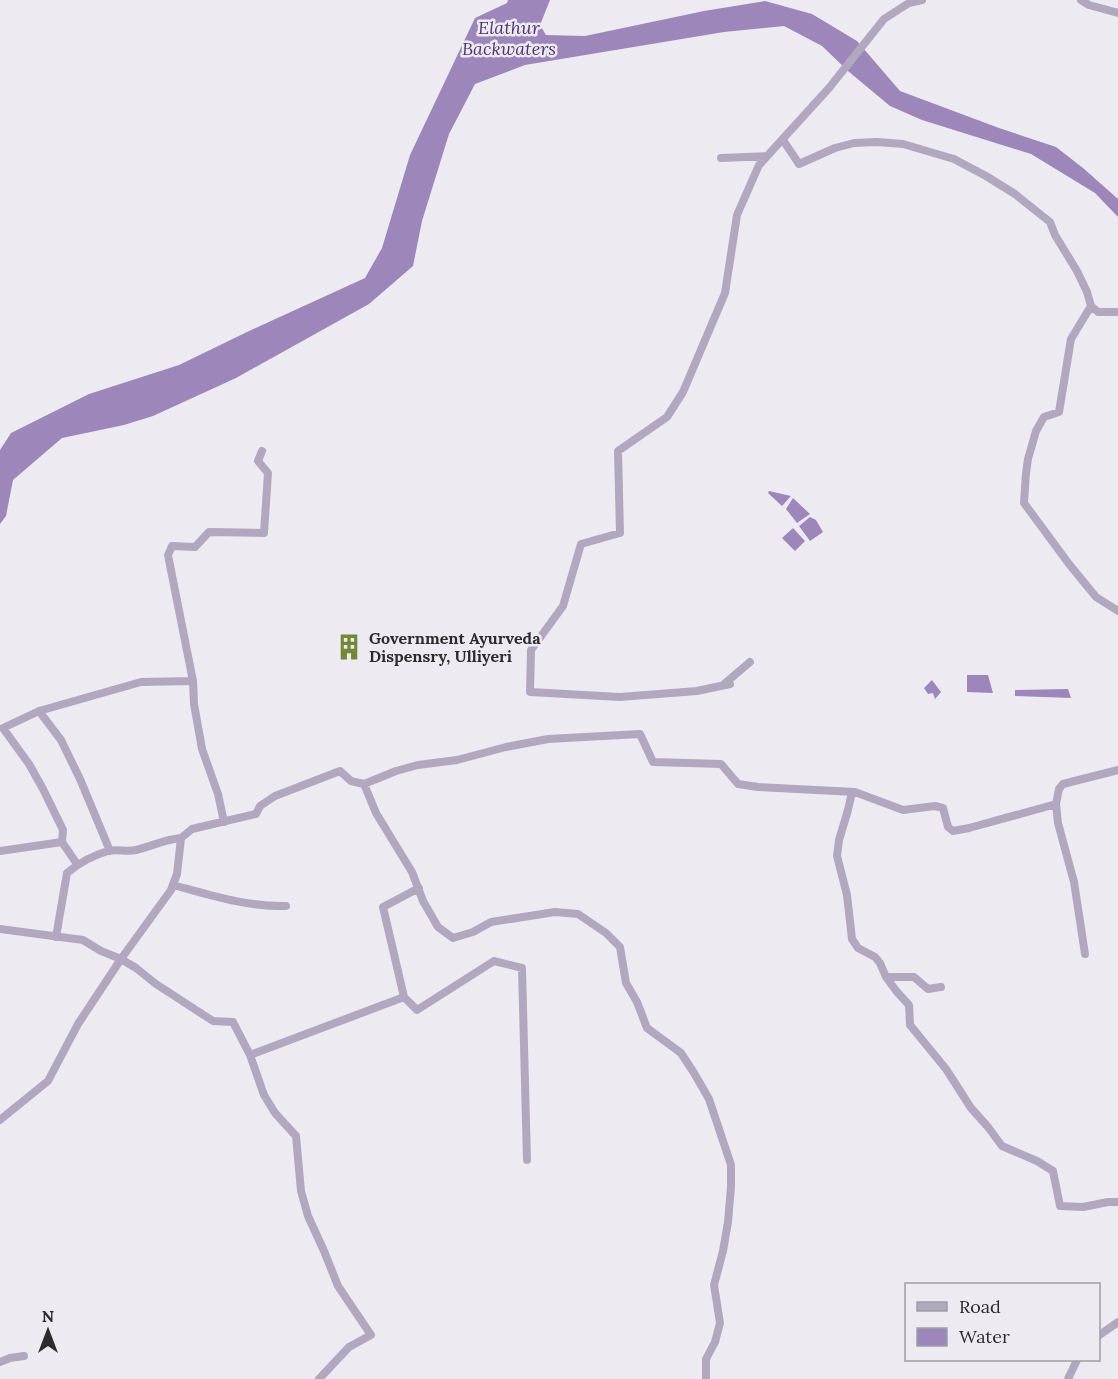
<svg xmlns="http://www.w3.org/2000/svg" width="1118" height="1379" font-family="Lora,serif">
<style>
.water{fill:#9c86ba}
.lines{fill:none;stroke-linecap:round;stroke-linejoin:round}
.minor{stroke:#b1a8c0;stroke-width:8}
.labels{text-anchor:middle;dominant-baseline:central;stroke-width:5;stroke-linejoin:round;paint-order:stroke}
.poi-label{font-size:16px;font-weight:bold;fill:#2b2a2c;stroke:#edebf1;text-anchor:start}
.water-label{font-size:18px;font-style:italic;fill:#533475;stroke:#edebf1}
</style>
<rect width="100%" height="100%" fill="#edebf1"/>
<!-- water -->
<path class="water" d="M508 0H550L540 25 546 35 585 36 704 11 765 1 812 14 857 41 900 91 999 128 1056 147 1083 168 1118 199V217L1095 193 1031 154 922 120 890 106 848 71 822 46 784 26 724 32 525 65 475 84 449 134 422 221 413 266 369 304 236 378 153 416 124 425 62 438 13 480 6 516 0 524V450L11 433 89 394 179 365 249 331 365 278 382 248 410 155 475 18 507 3Z
M769 491 791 496 782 506 768 493Z
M793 498 810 514 797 523 786 509Z
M810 517 816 520 823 532 810 541 799 526Z
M793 528 805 541 795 551 782 538Z
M967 675H988L993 693 967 692Z
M932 680 941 692 935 699 933 693 928 694 924 688Z
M1068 689 1071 698 1015 696V690Z"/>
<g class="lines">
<!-- minor -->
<path class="minor" d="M1081 0 1089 5 1118 13
M783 140 799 164 835 148 854 143 877 142 903 144 954 159 986 176 1015 194 1050 222 1055 235 1077 271 1087 292 1091 306 1098 312H1118
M721 158 767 156
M1091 306 1071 339 1059 412 1044 417 1036 431 1028 459 1026 473 1024 503 1069 564 1096 597 1118 611
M730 684 697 691 620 697 530 692 531 650 563 606 581 544 620 533 618 451 667 417 683 392 725 293 737 215 759 165 829 88 884 19 909 3 922 0
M723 685 750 662
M39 711 61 740 80 779 110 851
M364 784 376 813 412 872 423 901 438 927 453 938 473 932 491 922 555 912 578 914 606 933 620 947 626 983 637 1002 647 1028 681 1053 694 1073 709 1099 731 1165V1187L728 1222 723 1251 714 1285 720 1323 715 1342 706 1359V1379
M852 792 848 810 839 840 837 856 847 895 852 939 858 948 875 957 880 963 886 977H914L928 989 941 987
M1056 804 1058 823 1074 882 1085 954
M224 822 218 794 202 749 194 704 193 681 168 555 172 546 195 547 209 532 264 533 268 473 258 461 262 451
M62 842 63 830 43 789 29 764 3 728 39 711 141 682 193 681
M0 851 62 842 77 864
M173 885C210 895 247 907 286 906
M0 929 83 940 101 951 121 959 136 968 156 984 213 1021 233 1022 250 1055 264 1095 275 1113 296 1136 301 1191 308 1216 324 1251 338 1286 371 1335 349 1347 319 1379
M56 937 67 873C79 863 94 855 108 851 117 849 127 852 136 850 152 846 166 839 181 838
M886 977 897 992 909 1005 910 1025 946 1069 971 1108 988 1127 1002 1146 1037 1161 1053 1171 1060 1206 1083 1207 1108 1202H1118
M404 997 383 907 419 888
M250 1055 404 997 417 1010 494 961 522 968 527 1160
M0 1120 48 1081 78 1024 121 959 171 890 177 874 181 838 192 829 256 814 260 806 275 796 340 771 351 781 364 784 396 771 418 765 457 760 506 747 548 739 640 734 653 762 721 764 738 784 758 787 855 792 903 810 935 806 943 808 948 827 953 831 969 828 1056 804 1059 789 1063 784 1118 770
M1098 1336 1118 1322
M0 1362 10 1358 24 1356
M1068 1379 1077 1360"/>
</g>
<!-- icons -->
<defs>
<g id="building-bare" transform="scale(2.07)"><path d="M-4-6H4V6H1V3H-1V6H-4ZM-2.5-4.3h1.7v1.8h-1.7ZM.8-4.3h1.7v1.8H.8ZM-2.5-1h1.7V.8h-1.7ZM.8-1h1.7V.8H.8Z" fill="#748737" stroke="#edebf1" stroke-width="2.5" paint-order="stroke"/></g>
</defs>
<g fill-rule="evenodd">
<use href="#building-bare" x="349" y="647"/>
</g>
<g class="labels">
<!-- poi labels -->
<g class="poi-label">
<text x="369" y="638">Government Ayurveda<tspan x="369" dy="18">Dispensry, Ulliyeri</tspan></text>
</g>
<!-- water labels -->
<g class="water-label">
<text x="509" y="27">Elathur<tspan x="509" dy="21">Backwaters</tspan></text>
</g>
</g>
<!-- legend -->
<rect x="905" y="1283" width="195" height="78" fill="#edebf1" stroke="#9f9ea2" stroke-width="1.5"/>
<rect x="917" y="1302" width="30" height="9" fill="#b1a8c0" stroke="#9f9ea2" stroke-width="1.5"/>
<text x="959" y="1313" font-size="18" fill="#2b2a2c">Road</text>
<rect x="917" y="1328" width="30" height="18" fill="#9c86ba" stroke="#9f9ea2" stroke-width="1.5"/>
<text x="959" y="1343" font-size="18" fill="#2b2a2c">Water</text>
<!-- north arrow -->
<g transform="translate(48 1331)" stroke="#edebf1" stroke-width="4.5" paint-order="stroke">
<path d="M0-4.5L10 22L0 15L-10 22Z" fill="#2b2a2c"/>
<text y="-9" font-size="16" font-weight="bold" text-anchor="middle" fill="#2b2a2c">N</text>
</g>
</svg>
